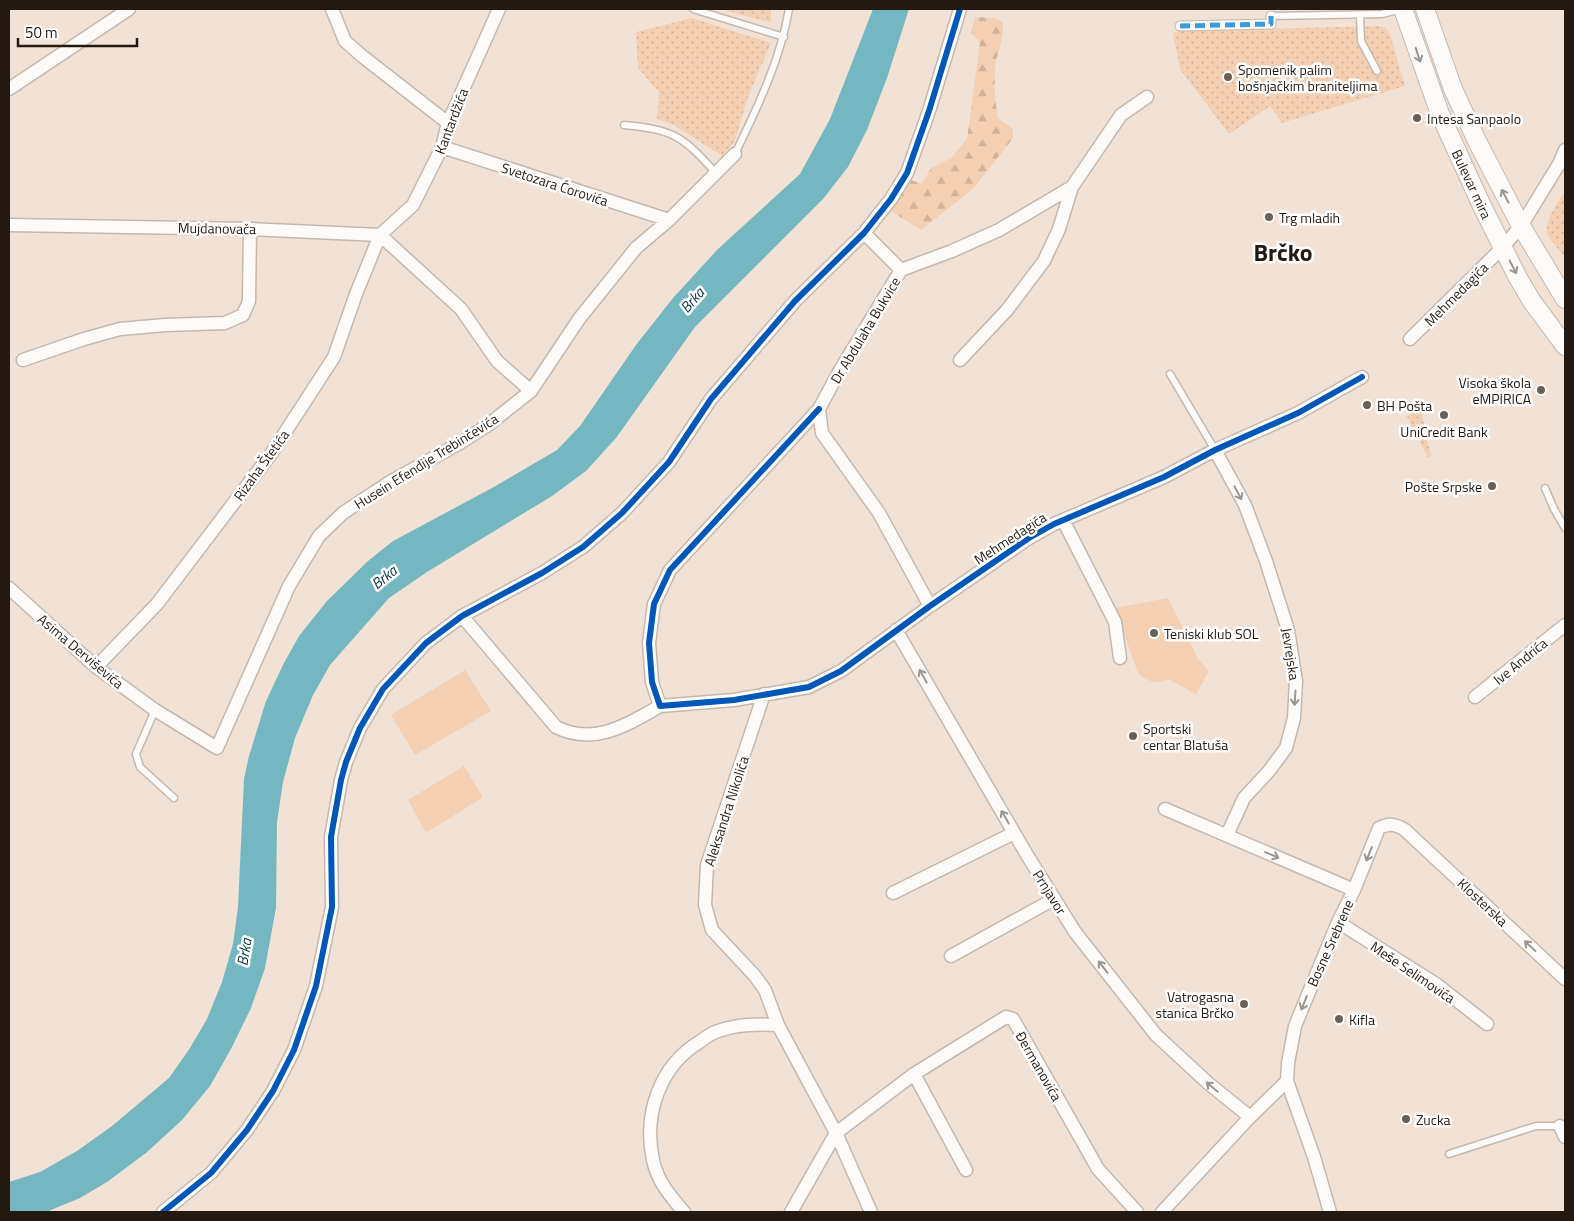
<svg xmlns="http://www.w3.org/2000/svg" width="1574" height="1221" font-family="'Titillium Web',sans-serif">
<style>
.grass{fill:url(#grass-dots)}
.forest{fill:url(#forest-firs)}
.garden{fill:#f3cfb3}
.water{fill:#75b7c0}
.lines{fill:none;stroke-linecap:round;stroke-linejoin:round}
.service-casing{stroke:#c4b8ae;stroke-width:9}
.pedestrian-casing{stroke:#c4b8ae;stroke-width:11}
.minor-casing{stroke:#c4b8ae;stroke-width:15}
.secondary-casing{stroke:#c4b8ae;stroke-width:20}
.service{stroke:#fdfbf9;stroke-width:6}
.pedestrian{stroke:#fdfbf9;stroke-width:9}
.minor{stroke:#fdfbf9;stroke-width:12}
.secondary{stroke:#fdfbf9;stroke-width:18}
.quiet{stroke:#3c9bde;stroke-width:5;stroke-dasharray:10 5;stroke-linecap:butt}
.cycleway-casing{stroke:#fff;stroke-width:9}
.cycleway{stroke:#0057b8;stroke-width:6}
.oneway{stroke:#9b9591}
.poi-dot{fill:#6c5f56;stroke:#fff;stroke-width:2}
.labels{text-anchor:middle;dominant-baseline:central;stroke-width:5;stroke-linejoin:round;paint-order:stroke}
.poi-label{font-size:14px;fill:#241911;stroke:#fff;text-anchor:start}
.street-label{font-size:14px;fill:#241911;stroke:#fff}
.water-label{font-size:15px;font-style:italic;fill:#05353e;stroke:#fff}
.town-label{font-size:24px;font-weight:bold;fill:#241911;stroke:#fff}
</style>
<defs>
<pattern id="grass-dots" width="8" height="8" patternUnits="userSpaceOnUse" patternTransform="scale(1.25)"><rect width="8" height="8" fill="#f3cfb3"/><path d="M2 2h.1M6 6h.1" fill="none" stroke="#d0b199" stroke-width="1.8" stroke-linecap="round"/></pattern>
<pattern id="forest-firs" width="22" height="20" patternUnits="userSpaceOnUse" patternTransform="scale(1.25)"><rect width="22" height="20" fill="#f3cfb3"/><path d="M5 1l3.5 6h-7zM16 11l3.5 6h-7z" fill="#d0b199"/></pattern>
</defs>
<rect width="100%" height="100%" fill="#f2e2d6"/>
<!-- grass -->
<path class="grass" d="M721 9H771V23Z
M692 18 771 43 748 97 735 141 722 156 674 125 657 119 659 92 638 68 636 32Z
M1380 26 1386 28 1390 34 1405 86 1282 123 1270 106 1229 134 1180 69 1173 33 1180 31Z
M1565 191V258C1560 250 1552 243 1548 235 1542 224 1559 201 1565 191Z
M1415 404 1418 412 1421 411 1425 428 1423 429 1432 456 1427 457 1420 442 1421 441 1416 431 1414 432 1407 416 1410 415 1406 407Z"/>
<!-- forest -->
<path class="forest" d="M975 17 995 18 1003 22C1004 38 999 47 996 62 993 81 995 99 998 118L1013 129V138L974 188 921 230 889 210 911 180 922 184 931 168 951 158 967 139 980 43 971 32Z"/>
<!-- garden -->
<path class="garden" d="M1168 598 1198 659 1209 671 1196 694 1168 679C1156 685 1147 681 1138 673L1115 608Z
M465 670 491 711 415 755 391 715Z
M464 766 483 797 426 833 408 800Z"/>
<!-- water -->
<path class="water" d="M873 9H909L887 78 867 130 848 167 823 199 695 327 616 438 586 471 552 496 427 572 389 598 330 665 313 695 295 738 283 782 277 822 276 908 265 968 251 1008 232 1047 210 1086 182 1120 146 1153 107 1182 80 1198 46 1212H9V1182L40 1172 77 1151 112 1126 169 1078 190 1048 207 1019 222 982 233 944 238 907 244 779 249 756 266 701 284 663 299 636 327 601 368 561 393 541 492 488 557 450 580 426 636 345 673 298 718 249 800 174 830 119Z"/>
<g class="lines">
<!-- service casing -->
<g class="service-casing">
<path id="service" d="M693 9 784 37
M1360 15 1361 41 1377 71
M1271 16 1382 14 1402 9
M624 125C675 130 682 136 716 173
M735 154C758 106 780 61 789 9
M1170 374 1215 450
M1545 488 1554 509 1565 528
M155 710 136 754 140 767 174 798
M1449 1154 1536 1126H1560"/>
</g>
<!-- pedestrian casing -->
<g class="pedestrian-casing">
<path id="pedestrian" d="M1180 26 1271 24V16"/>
</g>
<!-- minor casing -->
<g class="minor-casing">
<path id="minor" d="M332 9 345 41 362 56 448 123
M9 89 129 9
M442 147 669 220
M9 225 250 229 380 235 413 205 442 147 448 123 499 9
M864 233 901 270
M1410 339 1502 248 1521 226 1559 164 1565 150
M23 360 84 339 120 329 165 325 225 323 243 315 249 301 250 229
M960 360 1007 310 1044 261 1059 229 1072 187
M819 409 670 570 654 604 649 643 652 682 660 706 734 700 809 687 841 671 930 606 1029 538 1054 524 1164 477 1215 450 1298 413 1362 377
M1215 450 1245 505 1266 561 1288 630 1296 681 1294 718 1286 748 1269 771 1244 798 1227 835
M1063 520 1115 622 1120 658
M9 588 96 667 155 710 217 748 289 586 319 536 343 513 390 482 460 443 488 425 531 391 579 319 636 248 669 220 735 154
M930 606 879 513 822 433 819 409 839 372 901 270 952 251 999 230 1072 187 1121 115 1147 97
M462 616 556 727C594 746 627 725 660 706
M896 630 1027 855 1075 932 1156 1035 1208 1083 1250 1117
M96 667 157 604 271 454 334 357 356 294 380 235 461 309 497 361 531 391
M764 694 707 865 705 905 712 930 755 976 765 990 778 1025 836 1133 871 1212
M1475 697 1565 625
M1165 809 1354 890
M893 893 1014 833
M1338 922 1436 984 1487 1024
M951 956 1054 899
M914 1074 966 1170
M1560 1126 1565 1137
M163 1212 211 1173 247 1130 273 1091 294 1050 316 986 332 907 331 837 341 780 346 762 360 728 383 689 426 643 462 616 542 573 583 547 622 513 669 462 711 399 795 301 864 233 891 199 907 173 929 111 960 9
M684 1212C671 1197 657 1181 653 1160 643 1114 660 1065 701 1041 706 1037 712 1033 718 1031 739 1024 756 1024 778 1025
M791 1212 836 1133 914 1074 1006 1017 1013 1019 1098 1169 1137 1212
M1162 1212 1250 1117 1287 1081
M1330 1212 1314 1157 1287 1081 1288 1063 1295 1026 1338 922 1354 890 1379 828C1389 823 1396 824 1405 830L1565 979"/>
</g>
<!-- secondary casing -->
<g class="secondary-casing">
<path id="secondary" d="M1403 9 1440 114 1482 206 1517 276 1531 300 1565 346
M1425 9 1453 89 1477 141 1521 226 1565 299"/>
</g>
<!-- service -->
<use href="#service" class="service"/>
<!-- pedestrian -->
<use href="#pedestrian" class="pedestrian"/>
<!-- minor -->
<use href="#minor" class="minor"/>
<!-- secondary -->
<use href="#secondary" class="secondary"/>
<!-- quiet -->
<path class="quiet" d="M1180 26 1271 24V16"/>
<!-- cycleway casing -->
<g class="cycleway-casing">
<path id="cycleway" d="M819 409 670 570 654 604 649 643 652 682 660 706 734 700 809 687 841 671 930 606 1029 538 1054 524 1164 477 1215 450 1298 413 1362 377
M163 1212 211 1173 247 1130 273 1091 294 1050 316 986 332 907 331 837 341 780 346 762 360 728 383 689 426 643 462 616 542 573 583 547 622 513 669 462 711 399 795 301 864 233 891 199 907 173 929 111 960 9"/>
</g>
<!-- cycleway -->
<use href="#cycleway" class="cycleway"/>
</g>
<!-- one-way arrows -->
<defs><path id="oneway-shaft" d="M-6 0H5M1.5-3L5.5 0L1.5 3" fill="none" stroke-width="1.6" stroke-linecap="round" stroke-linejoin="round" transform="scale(1.25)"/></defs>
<g class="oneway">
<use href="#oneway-shaft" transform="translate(1418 55) rotate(72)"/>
<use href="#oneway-shaft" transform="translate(1505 196) rotate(-118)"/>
<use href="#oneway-shaft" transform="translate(1513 267) rotate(62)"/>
<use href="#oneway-shaft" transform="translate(1238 493) rotate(62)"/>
<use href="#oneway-shaft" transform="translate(923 676) rotate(-120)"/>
<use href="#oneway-shaft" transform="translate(1295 698) rotate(94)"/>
<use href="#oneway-shaft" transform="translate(1005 817) rotate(-120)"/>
<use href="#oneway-shaft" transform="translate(1369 854) rotate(112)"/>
<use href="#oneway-shaft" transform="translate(1272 855) rotate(23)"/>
<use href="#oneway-shaft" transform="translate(1530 946) rotate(-137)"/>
<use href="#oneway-shaft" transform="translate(1103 967) rotate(-128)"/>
<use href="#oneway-shaft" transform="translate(1304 1003) rotate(112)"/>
<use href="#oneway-shaft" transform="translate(1212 1087) rotate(-140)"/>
</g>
<!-- markers -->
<g class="poi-dot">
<circle cx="1228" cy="77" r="5"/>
<circle cx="1417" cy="118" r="5"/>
<circle cx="1269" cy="217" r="5"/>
<circle cx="1541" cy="390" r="5"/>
<circle cx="1367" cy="405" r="5"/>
<circle cx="1444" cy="415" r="5"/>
<circle cx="1492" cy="486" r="5"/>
<circle cx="1154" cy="633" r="5"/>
<circle cx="1133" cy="736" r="5"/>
<circle cx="1244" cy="1004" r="5"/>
<circle cx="1339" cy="1019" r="5"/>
<circle cx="1406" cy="1119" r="5"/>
</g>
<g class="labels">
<!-- poi labels -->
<g class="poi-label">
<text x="1238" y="69">Spomenik palim<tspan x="1238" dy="16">bošnjačkim braniteljima</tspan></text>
<text x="1427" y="118">Intesa Sanpaolo</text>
<text x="1279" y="217">Trg mladih</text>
<text x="1531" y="382" text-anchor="end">Visoka škola<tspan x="1531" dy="16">eMPIRICA</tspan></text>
<text x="1377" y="405">BH Pošta</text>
<text x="1444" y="431" text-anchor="middle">UniCredit Bank</text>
<text x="1482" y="486" text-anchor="end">Pošte Srpske</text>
<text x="1164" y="633">Teniski klub SOL</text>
<text x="1143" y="728">Sportski<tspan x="1143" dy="16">centar Blatuša</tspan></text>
<text x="1234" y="996" text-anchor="end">Vatrogasna<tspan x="1234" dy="16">stanica Brčko</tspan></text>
<text x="1349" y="1019">Kifla</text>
<text x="1416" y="1119">Zucka</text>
</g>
<!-- street labels -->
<g class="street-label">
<text transform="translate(451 121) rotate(-69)">Kantardžića</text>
<text transform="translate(555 184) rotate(18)">Svetozara Ćorovića</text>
<text transform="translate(1472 184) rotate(65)">Bulevar mira</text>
<text transform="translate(217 228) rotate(1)">Mujdanovača</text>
<text transform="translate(1456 294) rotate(-45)">Mehmedagića</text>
<text transform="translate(865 330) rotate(-59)">Dr Abdulaha Bukvice</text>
<text transform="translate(426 461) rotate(-32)">Husein Efendije Trebinčevića</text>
<text transform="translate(261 465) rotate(-54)">Rizaha Štetića</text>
<text transform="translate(1010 538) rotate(-33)">Mehmedagića</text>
<text transform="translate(81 651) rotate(40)">Asima Derviševića</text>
<text transform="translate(1291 654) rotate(81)">Jevrejska</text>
<text transform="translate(1520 661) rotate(-39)">Ive Andrića</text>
<text transform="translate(726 811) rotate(-72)">Aleksandra Nikolića</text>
<text transform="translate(1050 892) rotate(58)">Prnjavor</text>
<text transform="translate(1483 902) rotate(43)">Klosterska</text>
<text transform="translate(1330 943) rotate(-66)">Bosne Srebrene</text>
<text transform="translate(1413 972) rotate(34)">Meše Selimovića</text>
<text transform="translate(1039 1066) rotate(60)">Đermanovića</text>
</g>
<!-- water labels -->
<g class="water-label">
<text transform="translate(692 300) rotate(-49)">Brka</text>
<text transform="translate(384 577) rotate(-39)">Brka</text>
<text transform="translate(244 952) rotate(-81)">Brka</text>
</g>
<!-- town labels -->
<g class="town-label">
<text x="1283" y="252">Brčko</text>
</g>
</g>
<!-- border -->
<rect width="1574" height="1221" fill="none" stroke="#241911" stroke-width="20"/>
<!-- scale -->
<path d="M18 38v8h119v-8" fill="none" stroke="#241911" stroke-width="2.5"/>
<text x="25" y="38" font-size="15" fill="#241911" stroke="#ffffff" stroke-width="4" paint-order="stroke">50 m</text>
</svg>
